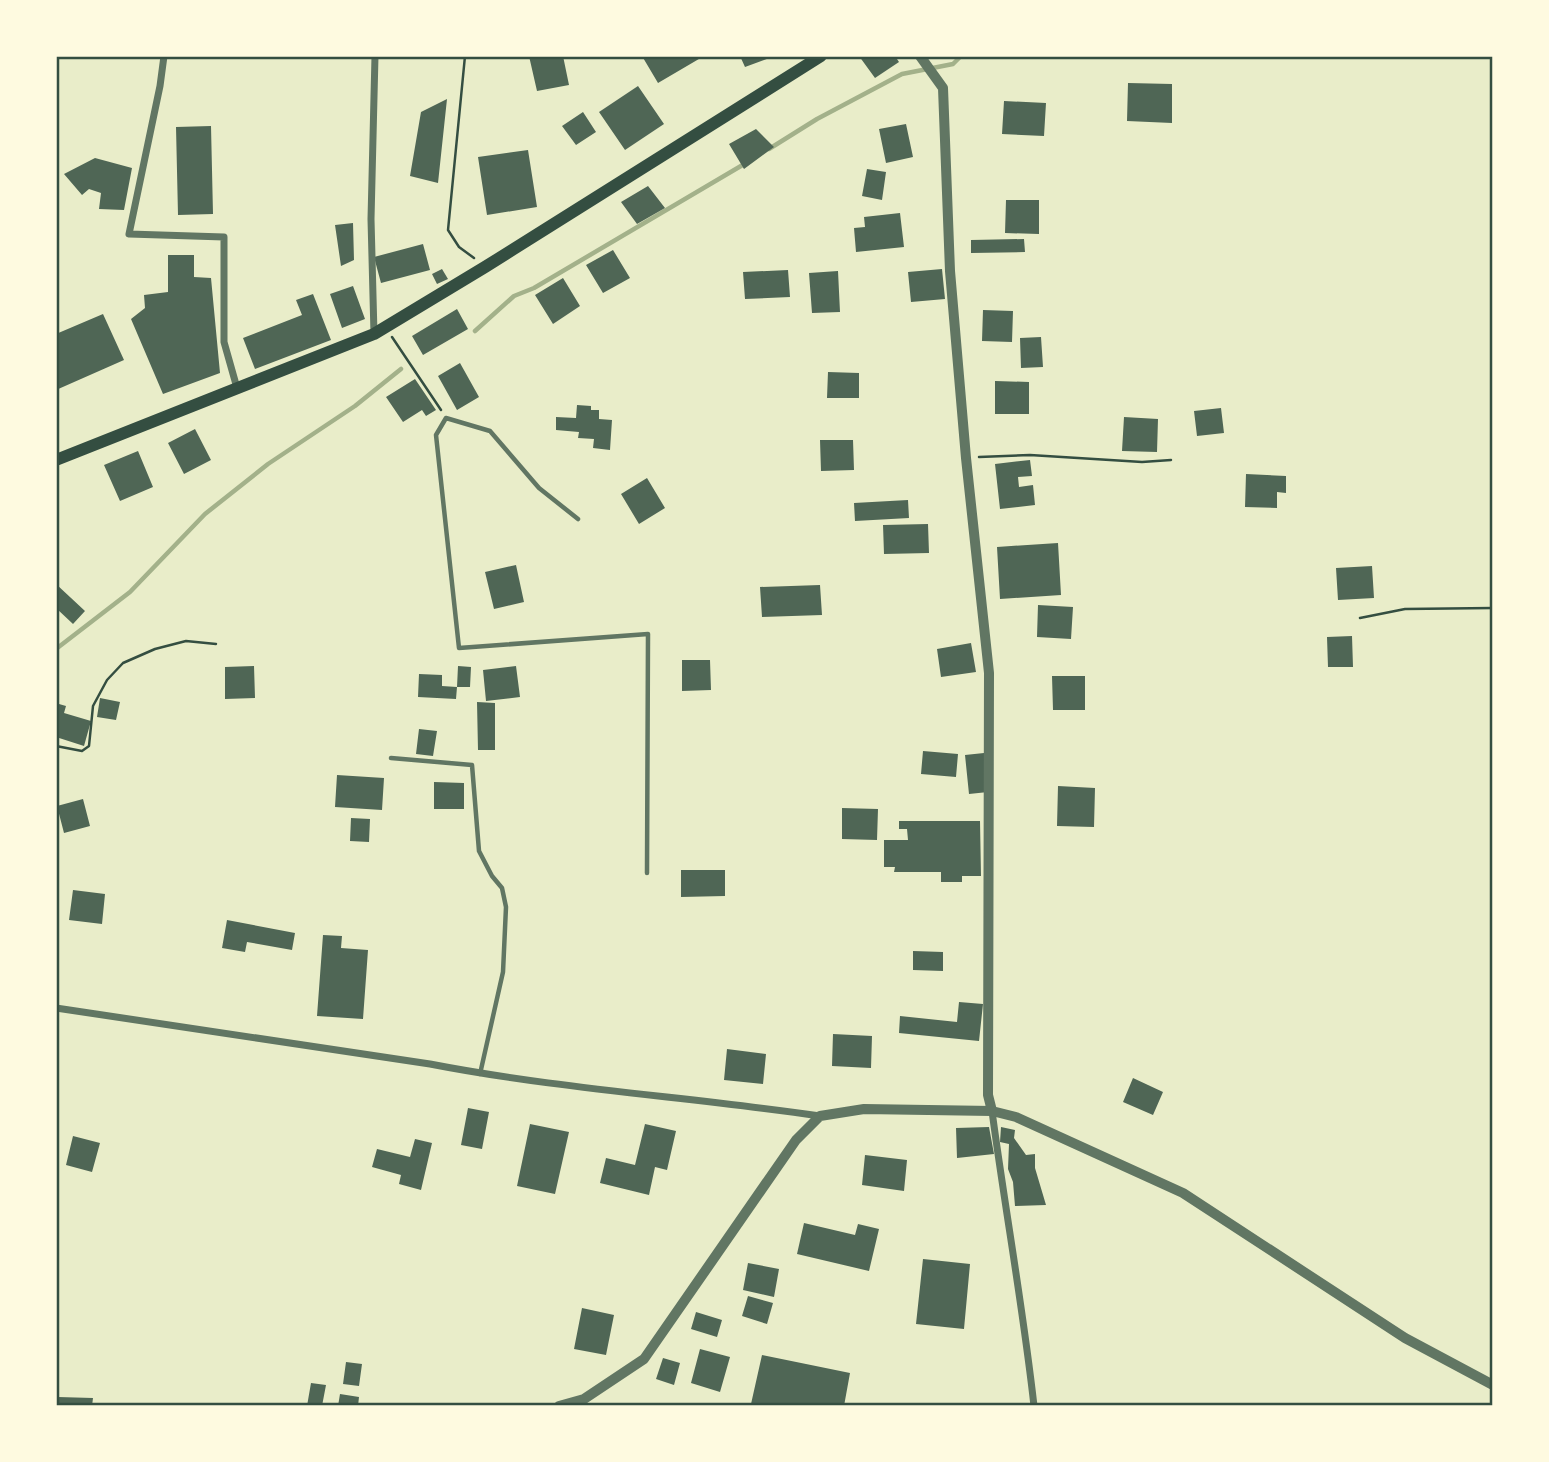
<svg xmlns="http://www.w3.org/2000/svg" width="1549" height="1462" font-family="'Crimson Pro',serif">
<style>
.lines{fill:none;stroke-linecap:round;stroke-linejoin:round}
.stream{stroke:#a3b18a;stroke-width:4.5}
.building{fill:#4f6655}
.path{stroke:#344e41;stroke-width:2.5}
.service{stroke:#617663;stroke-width:4.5}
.minor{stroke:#617663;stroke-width:7}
.tertiary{stroke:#617663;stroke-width:10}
.secondary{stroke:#344e41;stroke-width:12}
.neatline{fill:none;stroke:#344e41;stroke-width:2.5}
</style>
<rect width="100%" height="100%" fill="#e9edc9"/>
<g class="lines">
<!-- stream -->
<path class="stream" d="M769 149 817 119 902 74 953 64 961 56
M475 331 514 296 534 288 746 163
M56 649 130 592 205 514 268 464 355 406 401 369"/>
</g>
<!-- building -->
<path class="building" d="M529 56H563L569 85 537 91Z
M642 56H704L658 83Z
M740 56H775L745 67Z
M859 56H895L899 62 875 78Z
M1128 83 1172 84V123L1127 121Z
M638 86 664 124 625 150 599 112Z
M447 99 438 183 410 176 421 112Z
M1004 101 1046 103 1044 136 1002 134Z
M583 112 596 132 576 145 562 126Z
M906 124 913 157 886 163 879 129Z
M211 126 213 214 178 215 176 127Z
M756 129 774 147 744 169 729 144Z
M528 150 537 207 487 215 478 157Z
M95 158 132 168 124 210 99 209 101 193 89 189 82 195 64 174Z
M867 169 886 172 882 200 862 196Z
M648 186 665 208 637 224 621 202Z
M1006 200H1039V234L1005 233Z
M900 213 904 247 856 252 854 228 865 227 864 217Z
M353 223 354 260 341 266 335 225Z
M1024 239 1025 252 971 253V240Z
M423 244 430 270 381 283 374 257Z
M613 250 630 278 603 293 586 265Z
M168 255H194V277L211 278 220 373 163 394 131 319 145 308 144 295 168 292Z
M442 269 448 279 437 284 432 274Z
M942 269 945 299 911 302 908 272Z
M788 270 790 297 745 299 743 272Z
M838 271 840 312 812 313 809 273Z
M563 278 580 306 553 324 535 295Z
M353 286 365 319 342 328 330 294Z
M313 294 331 340 255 369 243 338 302 315 296 300Z
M457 309 468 329 423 355 412 336Z
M983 310 1013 311 1012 342 982 341Z
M103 314 124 360 56 390V334Z
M1041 337 1043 367 1021 368 1020 338Z
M460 363 479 397 457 410 438 376Z
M828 372 859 373V398H827Z
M415 379 436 410 426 416 422 410 403 422 386 397Z
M995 381 1029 382V414H995Z
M577 405 591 406V410H599V419L612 420 610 450 593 448 594 439 578 438 579 432 556 430V417L576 418Z
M1221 408 1224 433 1197 436 1194 411Z
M1124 417 1158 419 1157 452 1122 451Z
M195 429 211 460 184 474 168 443Z
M820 440H853L854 470 821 471Z
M138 451 153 487 120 501 104 465Z
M1030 460 1032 476 1018 477 1019 487 1033 485 1035 505 1000 509 995 464Z
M1246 474 1286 476V493L1277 492V508L1245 507Z
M647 478 665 508 639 524 621 494Z
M908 500 909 518 855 521 854 503Z
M928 524 929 553 884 554 883 525Z
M1058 543 1061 595 1000 599 997 547Z
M516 565 524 602 494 609 485 572Z
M1372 566 1374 598 1338 600 1336 568Z
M56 584 85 611 73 624 56 608Z
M820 585 822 615 762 617 760 587Z
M1038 605 1073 607 1071 639 1037 637Z
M1352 636 1353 667H1328L1327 637Z
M971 643 976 672 941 677 937 649Z
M682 660H710L711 690 682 691Z
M254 666 255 698 225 699V667Z
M458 666 471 667 470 687H457Z
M516 666 520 697 486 701 483 670Z
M419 674 442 675V686L457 687 456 699 418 697Z
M1052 676H1085V710H1053Z
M100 698 120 702 116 720 97 717Z
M477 702 495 703V750H478Z
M59 704 66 706 64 713 91 721 84 746 56 737V707L58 708Z
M419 729 437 731 433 756 416 754Z
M923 751 958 754 956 777 921 774Z
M984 753 988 792 969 794 965 755Z
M337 775 384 778 382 810 335 807Z
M434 782 464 783V809H434Z
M1058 786 1095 788 1094 827 1057 826Z
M83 799 90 826 64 833 57 806Z
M842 808 878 809 877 840 842 839Z
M351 818 370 819 369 842 350 841Z
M899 821H980L981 876H962V882H941V872H894L895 867H884V840H908L907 829H899Z
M681 870H725V896L681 897Z
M73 890 105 894 102 924 69 920Z
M227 920 295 933 292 950 247 942 245 952 222 948Z
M323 935 342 936 341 948 368 950 363 1019 317 1016Z
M913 951 943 952V971L913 970Z
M959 1002 983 1004 979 1041 899 1033 900 1016 957 1022Z
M833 1034 872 1036 871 1068 832 1066Z
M727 1049 766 1054 763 1084 724 1080Z
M1133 1078 1163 1092 1153 1115 1123 1102Z
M468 1108 489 1112 482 1149 461 1145Z
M530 1124 569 1132 555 1194 517 1186Z
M645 1124 676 1131 667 1170 655 1167 649 1195 600 1183 606 1158 635 1165Z
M989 1127 994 1154 957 1158 956 1128Z
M1001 1127 1015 1130 1014 1138 1026 1155 1035 1154V1168L1046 1205 1015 1206 1013 1182 1008 1169 1009 1144 1000 1142Z
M73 1136 100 1143 92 1172 66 1165Z
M415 1139 432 1143 421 1190 399 1184 401 1175 372 1167 377 1149 410 1157Z
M865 1155 907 1160 904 1191 862 1185Z
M804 1223 855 1235 858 1224 879 1229 869 1271 797 1254Z
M923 1259 970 1264 964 1329 916 1324Z
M748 1263 779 1269 774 1297 743 1290Z
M748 1296 773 1303 767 1324 742 1316Z
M582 1308 614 1315 606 1355 574 1349Z
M696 1312 722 1320 717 1337 691 1329Z
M700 1349 730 1357 720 1392 691 1383Z
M762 1355 850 1373 844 1406H797L785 1404 784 1406H759L751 1404Z
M663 1358 680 1363 674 1385 656 1379Z
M346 1362 362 1364 359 1386 343 1384Z
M311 1383 326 1385 322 1406H307Z
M340 1394 359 1397 358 1406H338Z
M58 1397 93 1398 92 1406H57Z"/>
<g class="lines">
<!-- path -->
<path class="path" d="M465 56 448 230 459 247 474 258
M392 337 441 410
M979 457 1030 455 1142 462 1171 460
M1360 618 1405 609 1493 608
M56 746 82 751 89 746 93 706 107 680 123 663 155 649 186 641 216 644"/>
<!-- service -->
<path class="service" d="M578 519 539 488 490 431 446 418 436 435 459 648 648 634 647 873
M391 758 472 765 479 851 492 876 502 888 506 907 503 972 480 1074"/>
<!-- minor -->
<path class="minor" d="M164 56 160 86 129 234 224 237V342L237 388
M374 334 371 219 375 56
M56 1008 430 1064C559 1089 690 1097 820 1116
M992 1111C1005 1209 1023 1307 1034 1406"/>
<!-- tertiary -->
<path class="tertiary" d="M920 56 943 88 950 271 966 458 989 673 988 1095 992 1111
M559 1406 584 1399 644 1359 796 1140 820 1116 864 1109 992 1111 1016 1117 1183 1193 1405 1338 1493 1385"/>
<!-- secondary -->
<path class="secondary" d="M56 460 374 334 485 267 821 56"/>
</g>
<!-- border -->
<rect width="1549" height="1462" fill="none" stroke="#fefae0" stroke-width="116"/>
<rect x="58" y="58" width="1433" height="1346" class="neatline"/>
</svg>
